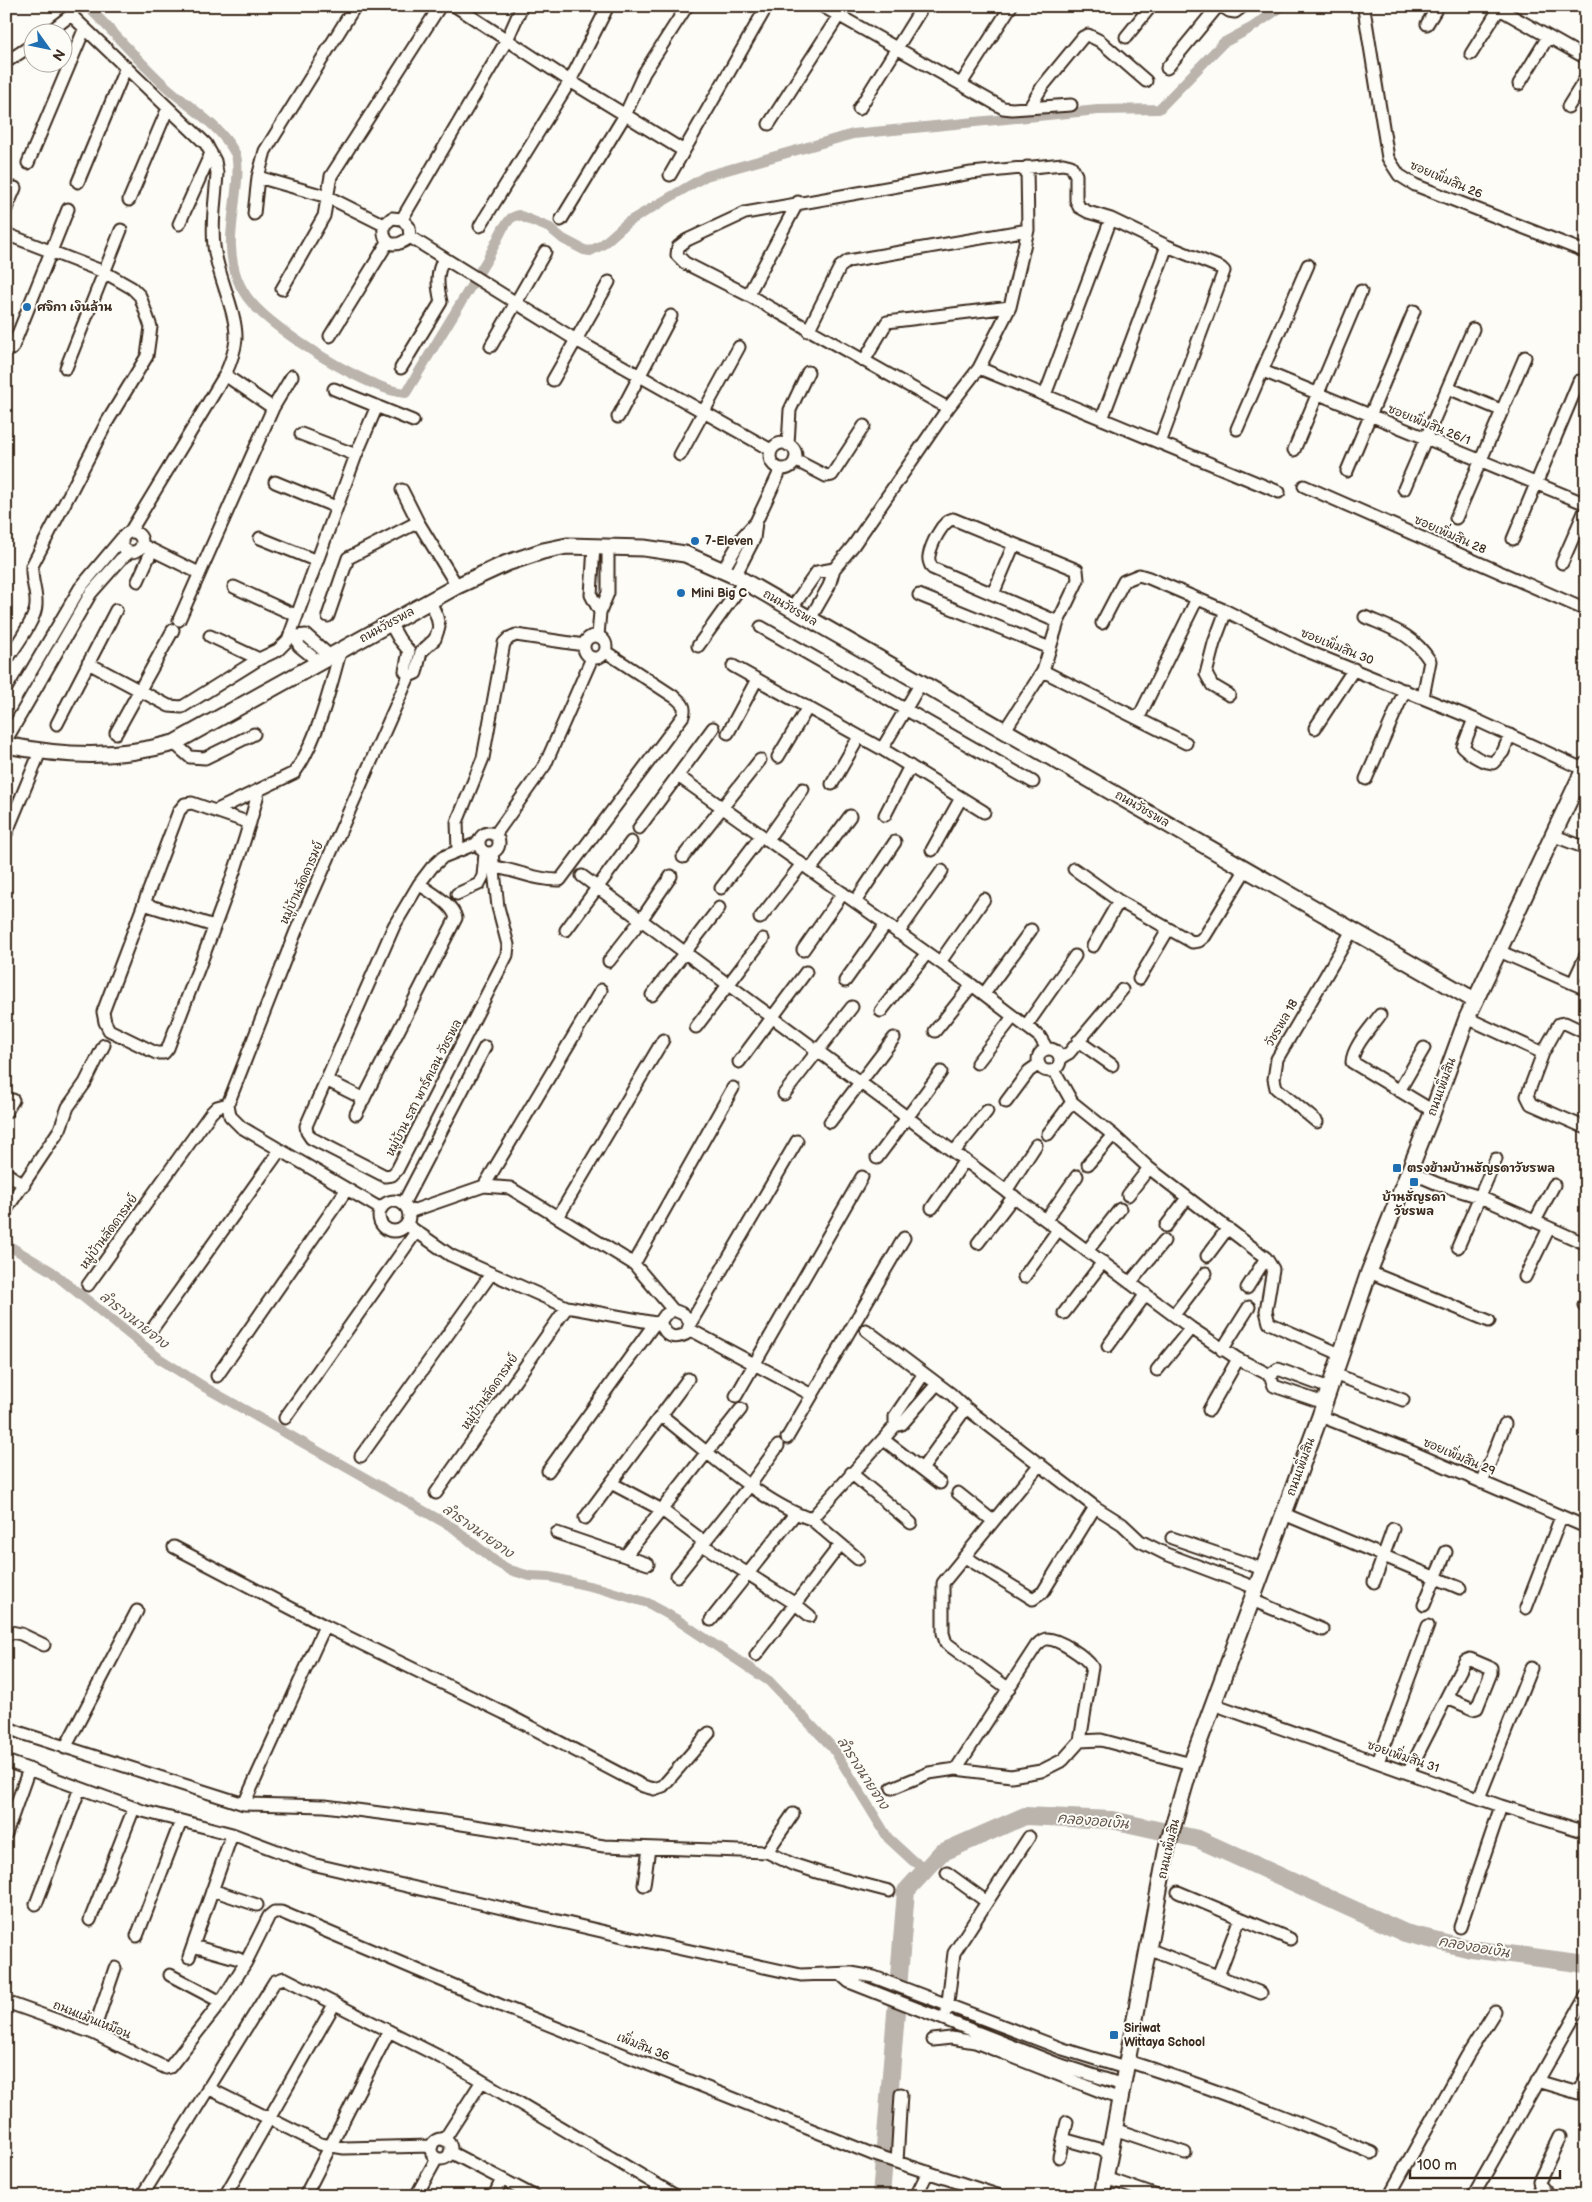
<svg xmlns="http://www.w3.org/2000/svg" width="1592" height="2202" font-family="'Balsamiq Sans','Playpen Sans Thai',sans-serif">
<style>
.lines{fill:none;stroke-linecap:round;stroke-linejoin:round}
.canal{stroke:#bbb4ad;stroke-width:10}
.river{stroke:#bbb4ad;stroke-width:18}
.minor-casing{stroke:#3b2a1e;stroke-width:15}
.tertiary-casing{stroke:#3b2a1e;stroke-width:19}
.minor{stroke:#fdfcf7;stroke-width:11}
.tertiary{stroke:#fdfcf7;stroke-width:15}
.poi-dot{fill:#1f6fb2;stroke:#fdfcf7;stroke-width:2}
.labels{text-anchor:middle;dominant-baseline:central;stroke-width:4;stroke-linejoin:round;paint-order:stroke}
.street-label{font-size:12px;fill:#3b2a1e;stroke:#fdfcf7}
.poi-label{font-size:12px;font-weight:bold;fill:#3b2a1e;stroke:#fdfcf7;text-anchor:start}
.water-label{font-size:14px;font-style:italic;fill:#615349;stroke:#fdfcf7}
</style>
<rect width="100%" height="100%" fill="#fdfcf7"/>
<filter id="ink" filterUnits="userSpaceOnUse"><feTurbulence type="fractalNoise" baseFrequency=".02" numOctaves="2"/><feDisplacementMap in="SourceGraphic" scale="10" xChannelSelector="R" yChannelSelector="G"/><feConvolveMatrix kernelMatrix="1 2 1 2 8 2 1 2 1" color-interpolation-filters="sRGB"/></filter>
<g filter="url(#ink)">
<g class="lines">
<!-- canal -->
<path class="canal" d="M93 6V12C115 34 136 58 159 80 184 105 217 121 235 153 243 169 229 225 231 247 232 267 238 287 251 302 276 332 368 390 406 393L488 258 503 228 511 218 518 215 550 228 563 239 584 250 590 251 602 245 628 222 706 176 853 134 1098 110 1159 109 1223 43 1251 28 1283 6
M6 1244 51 1271 160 1359 206 1388 454 1528 496 1562 510 1570 530 1576 550 1577 602 1589 648 1603 676 1619 769 1681 833 1748 888 1838 913 1861 927 1868"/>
<!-- river -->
<path class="river" d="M881 2196 906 1891 941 1853 1025 1816 1112 1820 1198 1839 1405 1933 1471 1949 1586 1964"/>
<!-- minor casing -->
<g class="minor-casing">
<path id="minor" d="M455 6 570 81 684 151
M822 6 1003 108 1012 109 1071 105
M1222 6 1229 11 1235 12 1243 6
M1494 6 1586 58
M1364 9 1388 158 1399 175 1415 185 1586 252
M71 15 206 144 215 161 217 173C216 196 211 222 214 246 217 275 237 312 236 339 235 351 230 364 225 375L130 532
M1427 24 1438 6
M49 32 71 15 76 6
M1126 37 1151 6
M1471 54 1499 9
M6 62 32 45
M1167 68 1218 6
M961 84 1011 6
M1519 84 1548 37
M1030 107 1042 87 1083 37 1088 35 1100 41 1146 81
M1568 107 1586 78
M859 109 923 6
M769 124 845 6
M28 163 84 30
M670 175 767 6
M258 177 328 197 384 225
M78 182 126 67
M129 200 168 108
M6 209 15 188
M254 214 258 177 265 151 355 6
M392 218 402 219 409 227 410 237C395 249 382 246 384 225Z
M402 219 507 40 522 6
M561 220 625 115 644 73 687 6
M179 224 211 153
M480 226 570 81 608 6
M6 234 104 272 132 288 140 296 151 327 147 356 107 422 32 566C31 582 37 591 36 605 36 620 14 648 6 661
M410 237 576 340 771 450
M282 289 324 216 331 176 440 6
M748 295 798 202
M808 331 840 267 848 261 1028 230
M330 336 388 242
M491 346 545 252
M12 349 68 209
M864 361 887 322 1010 307
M66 368 121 230
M401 368 441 302C437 285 436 273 444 258
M979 368 1279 492
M1263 371 1586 504
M225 375 273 408
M553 380 609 282
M1448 388 1503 411
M334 389 413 421
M1045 395 1111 219
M948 408 748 295 685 263 677 255 678 247 687 240 745 213 971 173 1063 164 1071 166 1076 175V200L1079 207 1088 212 1111 219 1167 246 1221 268 1224 271 1160 443
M618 417 671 316
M1102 419 1167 246
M1237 429 1308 265
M301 434 356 455
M770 456a13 13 0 1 1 26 0a13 13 0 1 1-26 0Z
M788 445 790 410 808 372
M1294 450 1361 291
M680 455 739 347
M795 460 826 476 832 475 864 426
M1347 471 1414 311
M275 482 336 507
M1304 486 1586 610
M1404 489 1473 329
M402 490 418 522 457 586
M1456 518 1525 357
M122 542a10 10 0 1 1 20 0a10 10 0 1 1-20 0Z
M260 538 317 561
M1513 539 1579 381
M142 545 199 573
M594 546 591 595 600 612
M1562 563 1586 508
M723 570 743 536 756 522
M735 576 754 539 756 522 781 469
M138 581 152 550
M234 587 297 616
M993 594 1014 544
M919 595 1050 648
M791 609 817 572 834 569
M1226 611 1214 643 1206 674 1212 685 1229 695
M328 616 348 558 418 522
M1365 617C1393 629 1413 634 1430 661L1423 697
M810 619 829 586 834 569 853 546 948 408 979 368 1010 307 1028 230 1027 167
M179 620 273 408 292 376
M390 623 399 639 409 651 405 671 409 676
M1102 623 1124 581 1139 575 1149 578 1226 611 1302 649 1474 719 1583 769
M761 627 1033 782
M584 647a11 11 0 1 1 22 0a11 11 0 1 1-22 0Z
M210 636 259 659
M598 636 600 612 608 593V546
M698 646 744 582
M88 663 169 706 182 707 259 659 278 650 288 640 356 455 377 406
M320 663 299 646 297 636 306 635 331 657
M733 666 882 749 984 812
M1043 671 1186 743
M6 714 80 588 122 538
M1138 719 1197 599
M1474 719 1463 747C1471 755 1482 762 1493 763L1503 752 1510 735
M57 724 116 610
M1315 728 1354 669
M1005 730 1043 671 1058 622 1078 580 1077 570 953 519C942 521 931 545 929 556 928 560 930 564 932 568L1058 622
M116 733 173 630
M728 733 756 681
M6 740 91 593 121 559 130 552
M174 743 190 757 205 758 254 734
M882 749 921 683
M778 757 808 707
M678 776 972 985 1040 1037 1047 1049
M1366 779 1405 690
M832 784 859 737
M217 810 294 773C316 745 331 686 340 652
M885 815 910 766
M250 823 192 803 185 804 179 811 103 1012 105 1022 109 1030 156 1053H164L168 1048C200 963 236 878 259 790
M639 828 713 728
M479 843a10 10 0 1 1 20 0a10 10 0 1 1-20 0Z
M6 834 40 752
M495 835 545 765 592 658
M1552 835 1586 848
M767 840 803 789
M478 843 443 857 432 867 419 884 394 926 306 1126 307 1132 311 1138 385 1176 392 1175 397 1170 507 955 508 945 498 907 492 853
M458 850 457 822 483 758 504 643 509 638 516 635 584 645
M932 850 961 798
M683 857 760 760
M494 867C516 870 538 881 560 880L683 716C686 707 683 704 676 698L606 652
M1074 869 1119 901 1192 942 1199 941 1205 936 1246 869
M810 870 850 816
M582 876 1191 1328 1238 1359 1270 1375 1274 1386 1324 1403
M721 888 761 836
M457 894 479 884 483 876 485 853
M855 902 895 842
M144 904 214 926
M760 918 802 864
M566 930 631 842
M898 933 942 871
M1093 946 1119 901
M803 950 843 893
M1499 951 1586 989
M609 961 641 920 671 876
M940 962 984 899
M1139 979 1168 930
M845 981 886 924
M1573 983 1586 955
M984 994 1031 930
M652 995 719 908
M881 1011 927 953
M1380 1015C1371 1028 1353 1046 1352 1062L1433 1111
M1467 1018 1543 1053
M1026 1026 1075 956
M696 1027 763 939
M935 1031 972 985
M1586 1033 1565 1023 1559 1024 1543 1053 1527 1096 1531 1104 1586 1128
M1078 1041 1112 1065
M1038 1060a11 11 0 1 1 22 0a11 11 0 1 1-22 0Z
M1060 1058 1069 1053 1122 990
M739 1062 806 972
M977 1063 1013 1017
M1054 1070 1072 1102 1113 1135 1149 1168 1266 1258 1273 1269 1266 1311 1269 1323 1340 1354
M326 1080 364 1099
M1399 1091 1424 1048
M784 1094 852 1007
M1006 1102 1029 1071 1039 1064
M6 1112 13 1100
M356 1114 456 918C452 903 431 893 419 884
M830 1122 894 1038
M1317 1122 1276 1088 1274 1079 1277 1059 1353 929
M1048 1134 1072 1102
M954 1152 987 1111
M877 1158 941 1072
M1088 1164 1113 1135
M1410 1172 1438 1184 1480 1197 1586 1244
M6 1173 24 1185
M484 1186 601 990
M1006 1191 1036 1145
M1128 1195 1149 1168
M379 1216a15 15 0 1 1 30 0a15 15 0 1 1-30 0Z
M403 1204 485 1047
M932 1208 965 1160
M381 1209 241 1127 230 1116 228 1104 296 931 409 676 416 673 421 652 435 639 439 627 437 617 430 601
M6 1210 60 1129 68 1107 85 1083 104 1045
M409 1212 484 1186 510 1188 634 1264 673 1310
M558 1217 663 1040
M1046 1220 1077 1176
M1535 1221 1554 1185
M407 1225 450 1255 567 1307 655 1323 660 1322
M1166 1226 1187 1198
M978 1243 1014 1196
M1458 1247 1496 1159
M1087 1251 1120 1209
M1207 1256 1228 1228
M634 1264 733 1088
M1369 1272 1489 1321
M1024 1277 1058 1230
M1525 1277 1549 1228
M1130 1283 1164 1241
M88 1285 211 1113 217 1107 228 1104
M1247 1288 1266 1258
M1584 1305 1586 1302
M673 1310C682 1313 687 1315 690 1324L686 1334C672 1340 666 1336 660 1322L665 1315Z
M1064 1313 1103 1262
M1174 1315 1206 1273
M690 1324 797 1141
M153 1328 280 1150
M689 1329 812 1395
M866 1330 951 1394 966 1408 1095 1507 1122 1524 1140 1541 1166 1554 1256 1588
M1108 1346 1146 1294
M1222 1350 1249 1307
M1157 1370 1191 1328
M1334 1374 1403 1400
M1270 1375 1278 1369 1329 1388
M217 1376 347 1189
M736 1396 862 1177
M1209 1410 1238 1359
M662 1416C703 1448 763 1504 811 1519L895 1426V1416L923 1375
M1320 1416 1412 1452 1586 1527
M285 1418 416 1232
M895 1426 902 1424 937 1384
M787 1438 904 1238
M884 1440 940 1483
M361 1456 491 1274
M922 1469 966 1408
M548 1471 655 1323
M851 1473 911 1523
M611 1483 662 1510 703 1541
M1482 1483 1505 1424
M436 1493 567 1307
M958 1493 993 1521
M1284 1514 1460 1588
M585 1518 688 1379
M811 1519 858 1559
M557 1533 648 1564
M1172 1538 1263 1569
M701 1544 794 1603 810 1616
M174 1547 325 1626 504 1713 643 1786 654 1789 663 1786 709 1733
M626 1555 741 1409
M965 1557 1033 1599 1043 1592 1095 1507
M677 1576 750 1485 778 1446
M1374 1582 1393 1529
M1252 1600 1323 1630
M1424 1605 1446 1552
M1526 1608 1561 1517
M711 1620 795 1514
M6 1637 11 1632 21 1634 44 1645
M756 1655 840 1545
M1009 1689 946 1643 943 1633V1583L1040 1464
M1213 1704 1501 1806 1586 1832
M6 1727 21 1733 244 1804 325 1806 442 1821 604 1846 767 1852 792 1864 820 1873 889 1891
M65 1748 137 1611
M6 1761 143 1811 232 1834 312 1864 640 1940 801 1975 851 1973 874 1977 1063 2049 1125 2068
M1378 1762 1428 1626
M956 1769 1036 1646C1039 1643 1041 1640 1046 1639 1058 1638 1086 1657 1092 1667L1080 1741
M1408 1773 1465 1661 1470 1659 1491 1668V1673L1477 1708 1473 1709 1447 1698
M892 1788 929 1773 956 1769 1011 1776 1041 1771 1063 1760 1080 1741 1101 1740 1191 1764
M1479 1798 1531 1668
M244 1804 325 1626
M6 1834 29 1769
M767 1852 793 1814
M947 1873 987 1902
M644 1885 649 1848
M212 1890 257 1905
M1178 1892 1290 1939
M36 1904 80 1788
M90 1920 134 1808
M1460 1927 1501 1806
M137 1936 181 1821
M193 1946 239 1959
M1148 1949 1261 1993
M189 1957 232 1834
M840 1974 849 1982 1058 2064 1123 2085
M170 1975 221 2002
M1218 1976 1240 1918
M6 2002 93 2033 166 2068 170 2067 221 2002 246 1962 269 1916 274 1912H281L502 2006 872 2154 1000 2196
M947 2010 954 1953 1029 1837
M93 2033 115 1968
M933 2040 951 2038 975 2042 1120 2099
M1127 2061C1210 2087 1292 2119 1372 2153
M1537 2081 1578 2093 1586 2079
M208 2088 320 2144 344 2148 432 2146
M1114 2129 1185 2153
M1063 2139 1110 2152
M431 2149a10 10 0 1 1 20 0a10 10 0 1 1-20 0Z
M444 2140 482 2081
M450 2152 534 2196
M1059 2157 1067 2122
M897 2162 901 2094
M1106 2178 1157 2196
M143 2194 275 1981 284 1978 450 2062 676 2196
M225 2196 335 2003
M305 2196 389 2031
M416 2196 437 2158
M494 2196 502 2179
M916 2196 928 2172
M1389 2196 1467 2056 1495 2011
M1473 2196 1586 1996
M1550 2196 1540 2184 1539 2181 1560 2137"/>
</g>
<!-- tertiary casing -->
<g class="tertiary-casing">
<path id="tertiary" d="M6 745C65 757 116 759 174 743L457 586 507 563 543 551 567 546 644 548 685 554 735 576 1474 1000
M1102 2196 1167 1847 1191 1764 1320 1416 1369 1272 1433 1111 1467 1018 1586 765"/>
</g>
<!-- minor -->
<use href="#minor" class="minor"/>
<!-- tertiary -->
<use href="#tertiary" class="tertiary"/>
</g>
</g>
<!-- markers -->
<g class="poi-dot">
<circle cx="27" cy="307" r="5"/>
<circle cx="695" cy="541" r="5"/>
<circle cx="681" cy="593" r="5"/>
<rect x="1392" y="1163" width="10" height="10" rx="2.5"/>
<rect x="1409" y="1177" width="10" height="10" rx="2.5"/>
<rect x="1109" y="2030" width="10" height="10" rx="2.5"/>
</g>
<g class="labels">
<!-- street labels -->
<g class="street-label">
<text transform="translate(1446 180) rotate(23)">ซอยเพิ่มสิน 26</text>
<text transform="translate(1429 425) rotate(22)">ซอยเพิ่มสิน 26/1</text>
<text transform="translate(1450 535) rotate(24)">ซอยเพิ่มสิน 28</text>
<text transform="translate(790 608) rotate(30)">ถนนวัชรพล</text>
<text transform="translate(387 625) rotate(-29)">ถนนวัชรพล</text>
<text transform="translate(1337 647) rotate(22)">ซอยเพิ่มสิน 30</text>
<text transform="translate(1142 809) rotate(30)">ถนนวัชรพล</text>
<text transform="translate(302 883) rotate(-66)">หมู่บ้านลัดดารมย์</text>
<text transform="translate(1282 1023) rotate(-60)">วัชรพล 18</text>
<text transform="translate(1442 1087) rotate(-70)">ถนนเพิ่มสิน</text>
<text transform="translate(424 1088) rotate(-63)">หมู่บ้าน รสา พาร์คเลน วัชรพล</text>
<text transform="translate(109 1232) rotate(-54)">หมู่บ้านลัดดารมย์</text>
<text transform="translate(490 1392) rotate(-55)">หมู่บ้านลัดดารมย์</text>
<text transform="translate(1459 1457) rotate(23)">ซอยเพิ่มสิน 29</text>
<text transform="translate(1301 1467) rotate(-70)">ถนนเพิ่มสิน</text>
<text transform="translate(1403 1757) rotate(19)">ซอยเพิ่มสิน 31</text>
<text transform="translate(1169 1849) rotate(-77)">ถนนเพิ่มสิน</text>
<text transform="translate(92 2020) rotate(22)">ถนนแม้นเหมือน</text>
<text transform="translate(643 2047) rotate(22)">เพิ่มสิน 36</text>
</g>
<!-- poi labels -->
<g class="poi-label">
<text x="37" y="307">ศจิกา เงินล้าน</text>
<text x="705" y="541">7-Eleven</text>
<text x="691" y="593">Mini Big C</text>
<text x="1407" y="1168">ตรงข้ามบ้านธัญรดาวัชรพล</text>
<text x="1414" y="1197" text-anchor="middle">บ้านธัญรดา<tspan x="1414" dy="14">วัชรพล</tspan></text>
<text x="1124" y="2028">Siriwat<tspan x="1124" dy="14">Wittaya School</tspan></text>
</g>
<!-- water labels -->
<g class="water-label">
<text transform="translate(134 1320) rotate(38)">ลำรางนายจาง</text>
<text transform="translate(478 1531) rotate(35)">ลำรางนายจาง</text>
<text transform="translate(863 1773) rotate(57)">ลำรางนายจาง</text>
<text transform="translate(1093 1821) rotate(5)">คลองออเงิน</text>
<text transform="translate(1474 1947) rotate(10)">คลองออเงิน</text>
</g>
</g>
<!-- margin -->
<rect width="1592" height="2202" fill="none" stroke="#fdfcf7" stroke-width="25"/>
<rect x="12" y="12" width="1567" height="2177" fill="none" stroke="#3b2a1e" stroke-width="2" filter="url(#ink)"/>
<!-- north arrow -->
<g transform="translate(48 48) rotate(123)"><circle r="24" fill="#fdfcf7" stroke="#afa8a0"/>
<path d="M0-4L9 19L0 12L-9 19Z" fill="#1f6fb2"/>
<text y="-8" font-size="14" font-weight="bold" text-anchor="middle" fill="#3b2a1e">N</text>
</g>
<!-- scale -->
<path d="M1410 2170v8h150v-8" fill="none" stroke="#3b2a1e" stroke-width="2.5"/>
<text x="1417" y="2170" font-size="15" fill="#3b2a1e" stroke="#fdfcf7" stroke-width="4" paint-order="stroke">100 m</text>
</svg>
